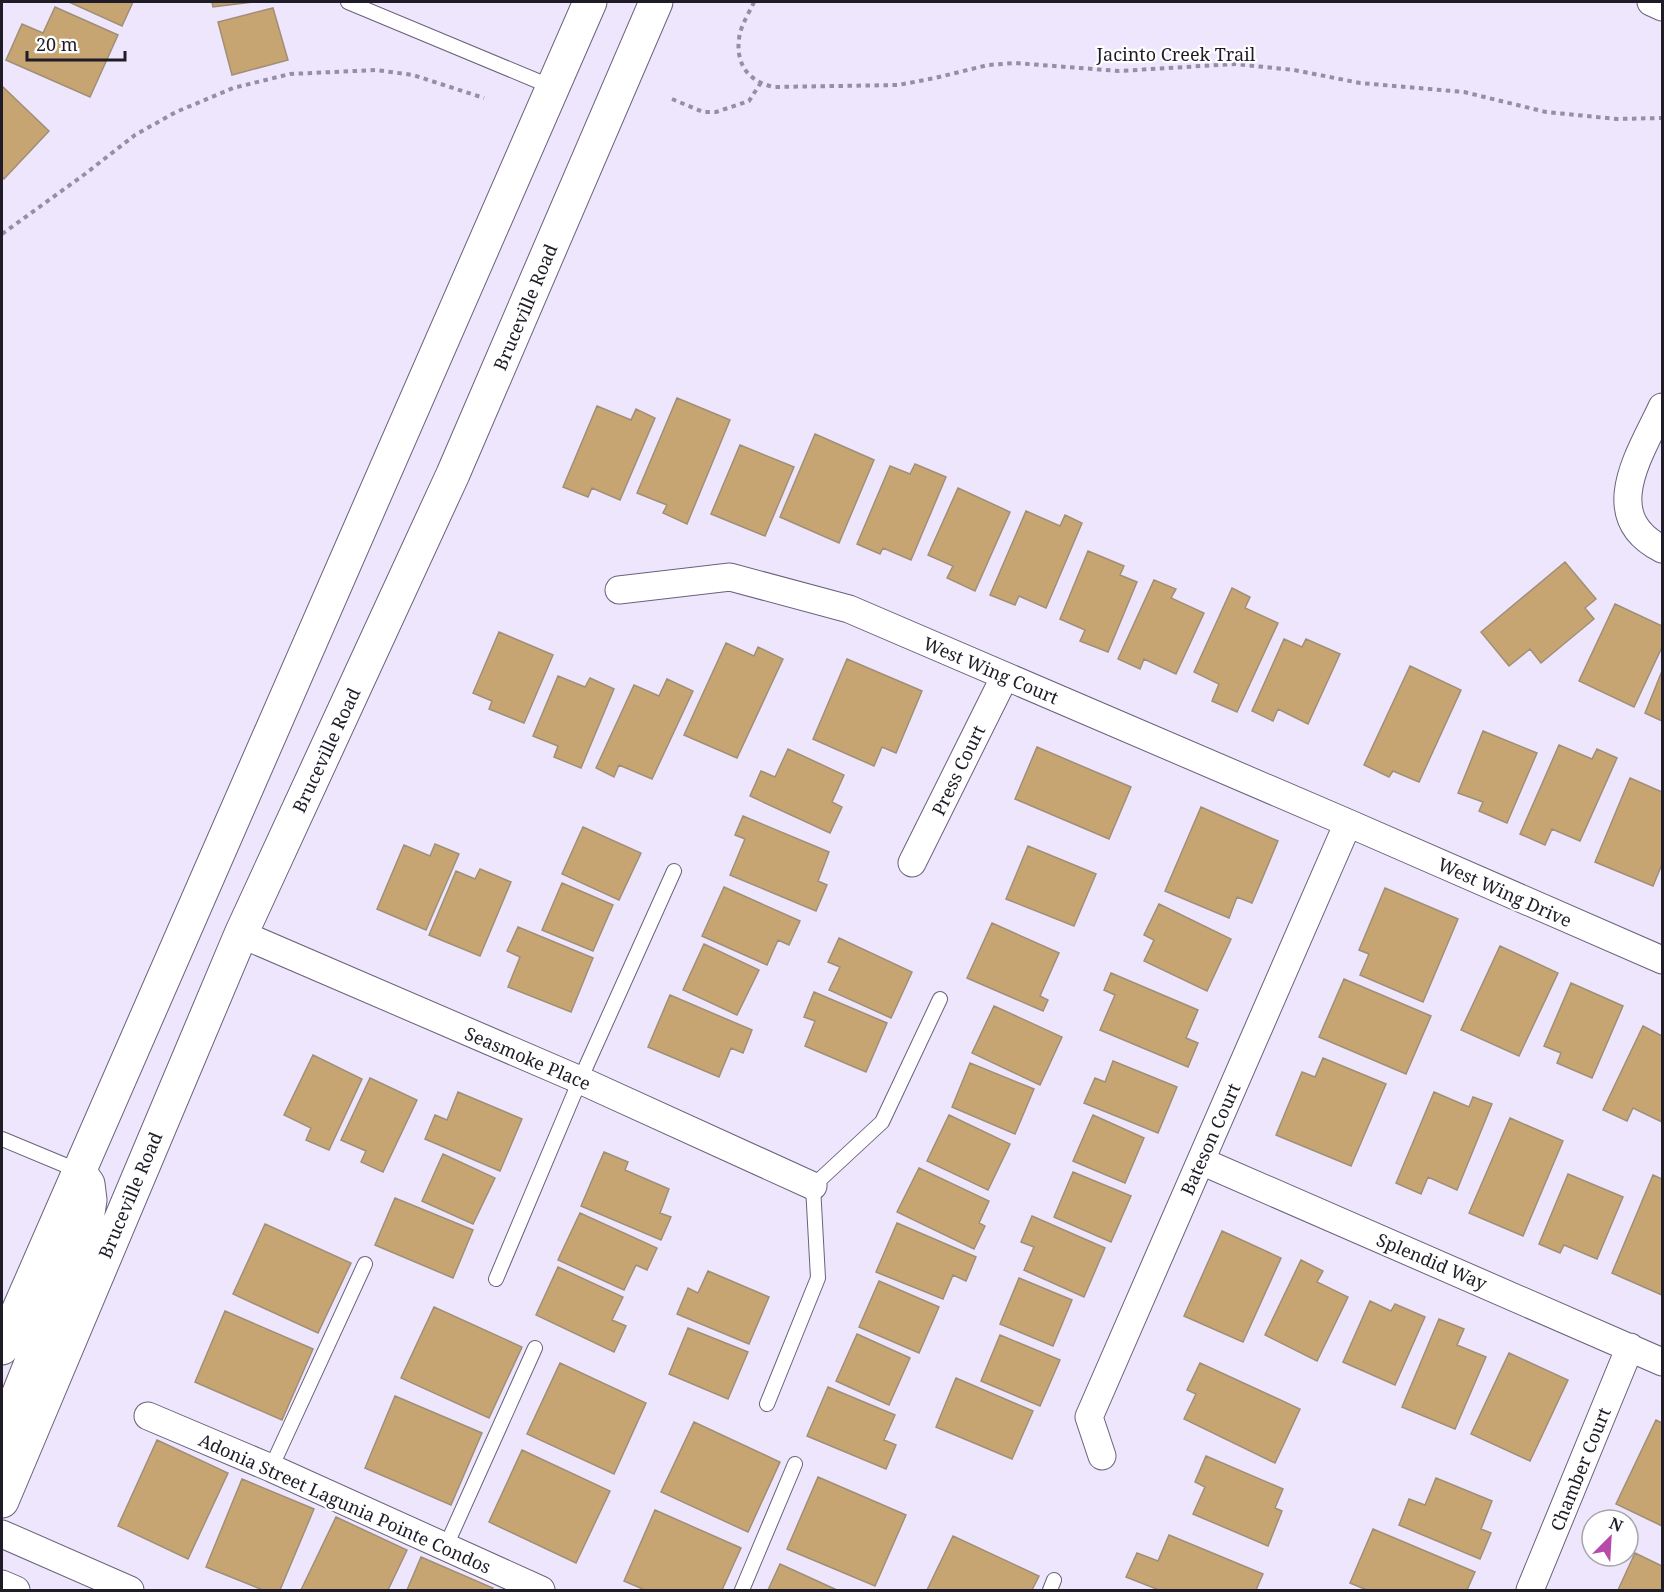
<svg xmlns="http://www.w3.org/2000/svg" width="1664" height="1592" font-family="'Noto Serif',serif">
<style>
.building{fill:#c7a572;stroke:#a08f76;stroke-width:1.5}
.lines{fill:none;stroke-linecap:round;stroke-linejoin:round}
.lane-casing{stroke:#6a617a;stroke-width:16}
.street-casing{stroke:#6a617a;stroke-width:29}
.secondary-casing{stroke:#6a617a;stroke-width:35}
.path{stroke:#958fa1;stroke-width:4;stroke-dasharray:4.5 4.5;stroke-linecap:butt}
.lane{stroke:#fff;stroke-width:14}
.street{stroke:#fff;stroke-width:27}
.secondary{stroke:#fff;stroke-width:33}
.labels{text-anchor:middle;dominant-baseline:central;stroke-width:4.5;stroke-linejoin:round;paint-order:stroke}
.street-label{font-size:18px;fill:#201c27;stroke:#fff}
</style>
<rect width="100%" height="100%" fill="#eee6fd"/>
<!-- building -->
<path class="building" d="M69 2H133L122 26Z
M212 2H253L213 7Z
M55 7 118 35 90 97 6 60 22 24 43 33Z
M273 8 288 60 232 75 218 22Z
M2 86 49 131 4 179 2 177Z
M677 398 730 420 687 524 663 513 667 505 637 493Z
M597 406 631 420 636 409 655 418 620 500 592 488 588 497 563 487Z
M815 434 874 460 839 543 780 517Z
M740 445 794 467 765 536 711 514Z
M915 464 946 477 911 560 883 548 880 554 857 544 890 466 910 474Z
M958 488 1010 512 975 591 947 578 953 566 928 555Z
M1026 511 1060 526 1065 515 1082 523 1046 608 1019 596 1015 605 990 595Z
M1088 551 1124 566 1120 575 1137 582 1108 652 1080 641 1085 630 1060 619Z
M1565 562 1596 599 1585 608 1594 619 1541 663 1530 649 1509 666 1481 632Z
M1154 580 1176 589 1171 598 1204 613 1176 674 1144 659 1140 669 1118 659Z
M1232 588 1250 597 1245 608 1278 623 1237 712 1212 701 1219 684 1194 672Z
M1615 604 1662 626V647L1634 707 1579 681Z
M499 632 553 655 524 723 489 709 492 701 473 693Z
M1284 639 1302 647 1306 639 1340 654 1308 724 1278 709 1273 721 1252 711Z
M726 643 754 656 758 647 783 659 737 758 684 735Z
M847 659 922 691 896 753 882 747 874 766 813 739Z
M1410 666 1461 690 1419 782 1393 771 1389 777 1364 765Z
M1662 671V721L1645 713Z
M558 676 585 687 590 678 614 689 581 768 554 757 558 746 533 736Z
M667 679 693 691 652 779 619 765 614 777 596 768 634 685 659 696Z
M1483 731 1537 753 1507 823 1479 811 1483 802 1458 793Z
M1559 745 1592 759 1597 749 1617 758 1580 841 1552 829 1545 845 1520 834Z
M1037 747 1131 787 1109 839 1015 799Z
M788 749 844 775 832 802 842 807 830 833 750 796 761 771 775 777Z
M1630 778 1662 792V864L1653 886 1595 862Z
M1201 807 1278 841 1252 903 1237 897 1229 918 1165 891Z
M743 816 829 852 818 881 827 885 816 911 730 875 745 839 735 835Z
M583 827 641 853 619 900 562 874Z
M435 844 459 854 426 930 377 909 404 845 430 856Z
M1028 846 1096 874 1074 926 1006 899Z
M480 869 511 882 480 956 429 935 456 871 475 879Z
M562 883 613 905 593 951 542 930Z
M724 887 800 921 789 945 778 940 767 965 702 936Z
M1385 888 1458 919 1423 1002 1360 975 1369 954 1359 950Z
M1159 904 1231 939 1207 991 1144 961 1154 940 1144 935Z
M992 923 1059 953 1040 996 1048 1000 1043 1011 967 978Z
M518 927 593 958 571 1012 508 987 520 957 507 951Z
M839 938 912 972 891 1018 829 990 840 967 828 962Z
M704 944 759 970 737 1015 683 990Z
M1500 946 1558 973 1519 1056 1461 1030Z
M1111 973 1198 1010 1186 1038 1198 1043 1188 1067 1100 1030 1115 995 1104 990Z
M1344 979 1431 1016 1406 1074 1319 1037Z
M1571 983 1623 1006 1592 1078 1557 1063 1561 1053 1544 1046Z
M814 992 887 1023 866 1072 805 1046 815 1021 804 1017Z
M670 995 752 1030 743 1053 731 1048 719 1077 648 1047Z
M994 1006 1062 1037 1040 1085 972 1053Z
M1643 1026 1662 1036V1122L1633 1108 1627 1121 1603 1110Z
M313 1055 362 1079 329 1150 306 1140 311 1128 284 1115Z
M1323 1058 1386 1084 1351 1166 1276 1135 1302 1072 1315 1077Z
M1113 1061 1177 1087 1158 1133 1084 1103 1095 1078 1105 1082Z
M970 1063 1034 1089 1015 1134 952 1107Z
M370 1078 417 1100 383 1172 361 1162 366 1151 341 1140Z
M458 1092 522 1119 500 1171 425 1139 435 1115 447 1120Z
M1434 1092 1469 1107 1473 1097 1492 1104 1457 1190 1428 1177 1421 1194 1396 1183Z
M949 1115 1010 1144 988 1190 927 1161Z
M1093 1115 1144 1138 1125 1183 1073 1161Z
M1510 1118 1563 1141 1523 1236 1469 1213Z
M604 1152 628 1162 625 1170 669 1189 660 1213 671 1217 661 1240 581 1206Z
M443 1154 495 1178 473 1224 422 1201Z
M919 1168 989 1201 979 1223 985 1226 974 1249 897 1212Z
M1073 1172 1131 1196 1111 1242 1054 1217Z
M1568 1174 1623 1197 1597 1259 1564 1245 1560 1253 1539 1244Z
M1653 1175 1662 1179V1295L1612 1273Z
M395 1198 473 1230 453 1278 375 1245Z
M580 1213 657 1248 647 1270 636 1265 624 1290 558 1260Z
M1032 1216 1105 1248 1084 1297 1024 1270 1034 1247 1021 1242Z
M897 1223 976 1257 966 1281 953 1275 943 1299 876 1272Z
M265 1224 351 1263 318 1333 233 1294Z
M1222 1231 1281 1258 1243 1342 1184 1316Z
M1301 1260 1323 1271 1317 1282 1348 1297 1317 1361 1265 1335Z
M558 1267 623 1297 612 1320 626 1326 614 1352 536 1315Z
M708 1271 769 1297 749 1344 677 1314 688 1288 698 1293Z
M1019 1278 1072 1300 1053 1346 1000 1324Z
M879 1281 939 1307 919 1353 859 1327Z
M1370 1301 1391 1311 1395 1304 1425 1317 1395 1385 1343 1362Z
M434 1307 522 1347 489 1418 401 1378Z
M225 1311 313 1349 282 1420 195 1382Z
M1439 1319 1464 1329 1457 1345 1486 1357 1455 1429 1402 1407Z
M688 1328 748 1352 728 1399 669 1374Z
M857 1334 910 1358 889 1405 836 1381Z
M1000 1335 1060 1360 1040 1406 981 1381Z
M1509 1353 1568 1380 1530 1461 1471 1434Z
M560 1363 646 1403 614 1474 527 1434Z
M1200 1363 1300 1409 1275 1463 1184 1419 1196 1394 1187 1390Z
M956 1378 1033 1411 1012 1459 936 1427Z
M828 1387 895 1415 884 1440 896 1445 886 1469 807 1436Z
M395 1396 482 1433 451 1505 365 1468Z
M1656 1420 1662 1423V1526L1616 1504Z
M694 1422 780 1462 748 1532 661 1492Z
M157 1440 228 1473 188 1559 118 1526Z
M522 1450 610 1491 576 1563 489 1522Z
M1206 1456 1283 1489 1275 1508 1282 1511 1268 1546 1193 1514 1205 1487 1195 1482Z
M818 1477 906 1515 875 1586 787 1549Z
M1436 1478 1492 1501 1481 1529 1491 1533 1480 1559 1399 1525 1409 1499 1425 1505Z
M242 1479 314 1509 280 1590H263L206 1567Z
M655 1510 741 1548 722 1590H645L624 1581Z
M336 1517 407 1550 388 1590H301Z
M1373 1529 1475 1572 1467 1590H1367L1350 1583Z
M1169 1535 1263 1574 1256 1590H1159L1126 1577 1137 1553 1158 1561Z
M953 1536 1039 1576 1032 1590H927Z
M1635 1553 1662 1566V1590H1618Z
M421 1557 493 1588 492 1590H407Z
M780 1564 837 1590H768Z"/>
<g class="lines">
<!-- lane casing -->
<g class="lane-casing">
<path id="lane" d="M348 2 552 87
M2 1139 79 1171
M496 1279 580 1080 674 871
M767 1404 818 1278 813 1186 882 1122 940 999
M271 1468 365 1264
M446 1546 535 1348
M742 1590 795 1464
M1050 1590 1054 1580"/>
</g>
<!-- street casing -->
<g class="street-casing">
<path id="street" d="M1651 2 1662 7
M1662 407C1641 453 1597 516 1662 549
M619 590 730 577 849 609 1348 823 1662 960
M912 863 1005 676
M241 934 580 1080 813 1186
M1201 1161 1662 1362
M148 1416 271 1468 541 1590
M1102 1456 1089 1417 1348 823
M2 1534 130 1590
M2 1584 16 1590
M1530 1590 1630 1347"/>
</g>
<!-- secondary casing -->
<g class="secondary-casing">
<path id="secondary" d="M2 1348 590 2
M13 1456 15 1403 64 1280 88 1213 90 1200 88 1184 79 1171
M2 1501 241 934 453 474 656 2"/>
</g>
<!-- path -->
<path class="path" d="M754 2C750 11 743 22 740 33 734 61 746 81 774 87L898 85 935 78 988 65 1015 63 1119 71 1235 64 1294 70 1360 83 1464 92 1546 112 1617 119 1662 118
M672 99 703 112H716L749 101 760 84
M2 234 85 174 135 135 176 112 233 88 290 74 376 70 413 75 484 98"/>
<!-- lane -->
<use href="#lane" class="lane"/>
<!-- street -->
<use href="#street" class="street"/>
<!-- secondary -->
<use href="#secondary" class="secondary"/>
</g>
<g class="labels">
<!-- street labels -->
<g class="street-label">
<text x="1176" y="54">Jacinto Creek Trail</text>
<text transform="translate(525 307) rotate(-67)">Bruceville Road</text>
<text transform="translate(991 670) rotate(23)">West Wing Court</text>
<text transform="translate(326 750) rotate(-65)">Bruceville Road</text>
<text transform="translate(958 770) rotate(-64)">Press Court</text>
<text transform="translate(1505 892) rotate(24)">West Wing Drive</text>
<text transform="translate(528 1058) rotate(23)">Seasmoke Place</text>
<text transform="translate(1210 1139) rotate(-66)">Bateson Court</text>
<text transform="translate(130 1195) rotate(-67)">Bruceville Road</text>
<text transform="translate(1432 1261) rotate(23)">Splendid Way</text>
<text transform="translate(1580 1469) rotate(-68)">Chamber Court</text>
<text transform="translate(345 1503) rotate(24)">Adonia Street Lagunia Pointe Condos</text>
</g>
</g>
<!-- border -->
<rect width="1664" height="1592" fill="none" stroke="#201c27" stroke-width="6"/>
<!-- north arrow -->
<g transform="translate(1610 1538) rotate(24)"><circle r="28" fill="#ffffff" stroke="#a6a4a9" stroke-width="1.5"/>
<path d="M0-4.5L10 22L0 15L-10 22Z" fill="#b74bab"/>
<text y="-9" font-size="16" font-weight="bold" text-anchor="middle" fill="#201c27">N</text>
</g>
<!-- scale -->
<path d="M27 51v9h98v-9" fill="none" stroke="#201c27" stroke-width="3"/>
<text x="36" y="51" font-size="18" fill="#201c27" stroke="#ffffff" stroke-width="4.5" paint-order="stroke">20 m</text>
</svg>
